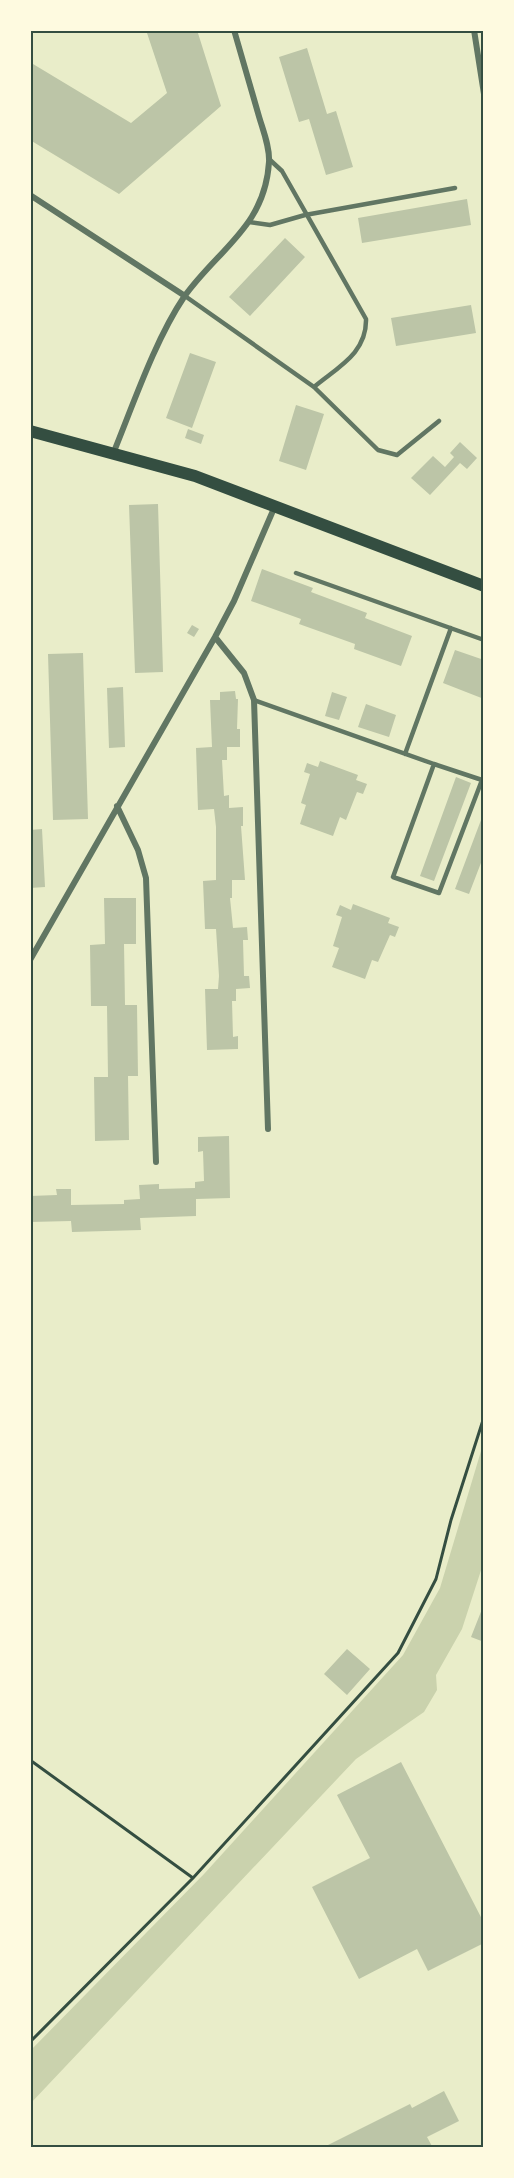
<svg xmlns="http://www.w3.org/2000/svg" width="514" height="2178" font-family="Overpass,sans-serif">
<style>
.green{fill:#cad2ad}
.building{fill:#bcc5a7}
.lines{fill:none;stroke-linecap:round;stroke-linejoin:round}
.path{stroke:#344e41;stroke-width:3}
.service{stroke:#617663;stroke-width:4.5}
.minor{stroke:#617663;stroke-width:6}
.secondary{stroke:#344e41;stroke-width:12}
.neatline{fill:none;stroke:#344e41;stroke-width:2}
</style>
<rect width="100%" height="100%" fill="#e9edc9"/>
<!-- green -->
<path class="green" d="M484 1441V1561L462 1629 436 1675 437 1690 424 1712 356 1759 30 2104V2051L204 1874 403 1655 440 1588Z"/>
<!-- building -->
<path class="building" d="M146 30H197L221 106 119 194 30 140V68L33 64 131 123 167 93Z
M307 48 327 114 336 111 353 167 326 175 309 119 299 122 279 57Z
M467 199 471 225 362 243 358 218Z
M285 238 305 257 250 316 229 297Z
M471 305 476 333 396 346 391 318Z
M190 353 216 362 192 428 166 418Z
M296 405 324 414 306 470 279 461Z
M188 429 204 435 201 444 185 438Z
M460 442 477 458 467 469 460 463 430 495 411 478 433 456 445 467 454 457 450 453Z
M158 504 163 672 135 673 129 505Z
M262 569 313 588 311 592 367 613 365 618 412 636 401 666 354 649 355 644 299 624 301 619 251 601Z
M192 625 199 629 194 637 187 633Z
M455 650 484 660V699L443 683Z
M83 653 88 819 53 820 48 654Z
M123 687 125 747 109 748 107 688Z
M235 691 236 699H238L237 729H240V747H227V760H222L224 796 229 795V808L243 807V826H241L245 880H232V898H230L233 928 247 927 248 940H243L244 976H249L250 988 236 989V1001H232L233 1037 238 1036V1049L207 1050 205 989H218L219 976 216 929H205L203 881 216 880V827L214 809 198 810 196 748 212 747 210 700H220V692Z
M332 692 347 697 339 720 325 716Z
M366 704 396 715 389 737 358 727Z
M320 761 358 775 356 780 367 784 363 794 357 792 346 820 340 817 333 836 300 824 306 805 301 803 310 774 304 772 307 763 318 767Z
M456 777 471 783 434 881 420 876Z
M484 812V855L469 894 455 889Z
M42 829 45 887 30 888V830Z
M104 898H136V944H124L125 1005H137L138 1076H128L129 1140 95 1141 94 1077H108L107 1006H91L90 945 105 944Z
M353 904 390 918 388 923 399 927 395 937 390 935 378 962 372 960 365 979 332 967 339 948 333 946 342 917 336 915 340 905 351 910Z
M229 1136 230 1198 196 1199V1216L140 1218 141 1230 72 1232 71 1221 30 1222V1196L57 1195 56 1189H71V1205L124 1204V1200L140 1199 139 1185 159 1184V1189L195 1188V1182L204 1181 203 1151 198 1152V1137Z
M484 1604V1642L471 1637Z
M347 1649 370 1669 347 1695 324 1674Z
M401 1762 484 1923V1943L428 1971 417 1949 359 1979 312 1887 370 1858 337 1795Z
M444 2091 459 2121 427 2137 433 2148H322L410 2104 412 2108Z"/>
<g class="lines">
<!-- path -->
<path class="path" d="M30 1760 193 1878
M30 2042 193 1878 398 1653 436 1579 451 1520 484 1417"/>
<!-- service -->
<path class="service" d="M269 159 282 171 366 319C367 353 338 367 314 387
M249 222 270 225 305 215 455 188
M185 296 314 387 378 450 397 455 439 421
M296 573 484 640
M254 700 434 764 393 877 439 893 482 780
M405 754 451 628
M434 764 482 780"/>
<!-- minor -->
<path class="minor" d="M474 30 484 94
M30 195 185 296
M113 454C133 405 155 340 184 297 218 249 265 227 269 162 270 146 262 128 258 113 250 85 242 58 234 30
M215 637 244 673 254 700 268 1129
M117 806 138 850 146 878 156 1162
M30 960 215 637 234 601 275 506"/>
<!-- secondary -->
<path class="secondary" d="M30 431 195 476 484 586"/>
</g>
<!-- border -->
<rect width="514" height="2178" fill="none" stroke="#fefae0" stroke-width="63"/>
<rect x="32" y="32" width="450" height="2114" class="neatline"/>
</svg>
